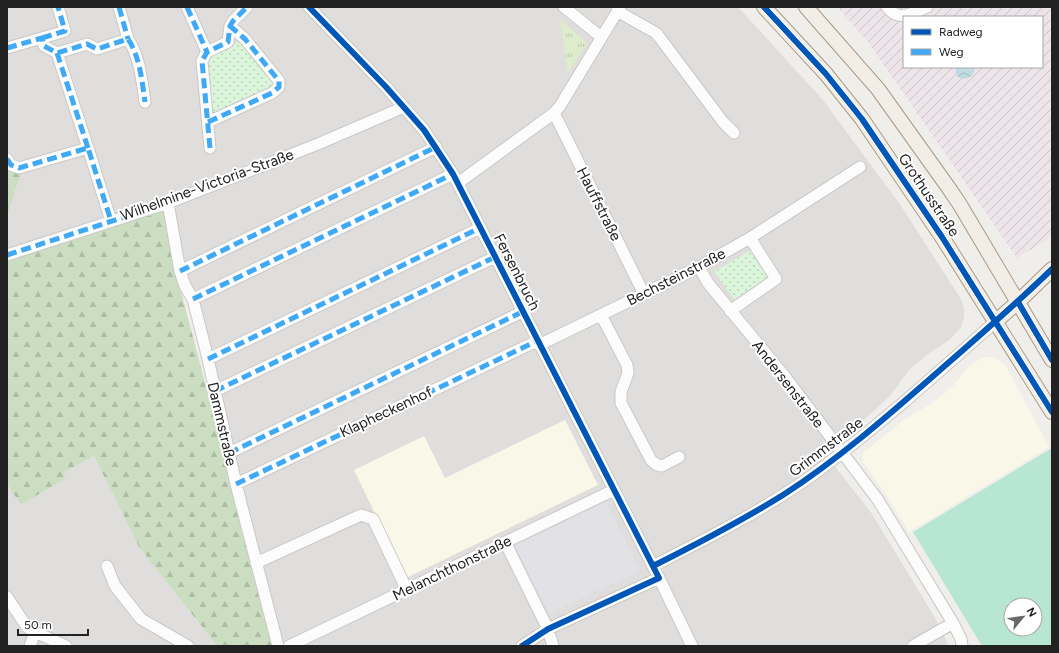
<svg xmlns="http://www.w3.org/2000/svg" width="1059" height="653" font-family="Figtree,sans-serif">
<style>
.residential{fill:#dfdedc}
.industrial{fill:url(#industrial-furrows);fill-rule:evenodd}
.education{fill:#f8f7e8}
.grass{fill:url(#grass-tufts)}
.forest{fill:url(#forest-firs)}
.park{fill:url(#park-dots)}
.pitch{fill:#b7e6d2;fill-rule:evenodd}
.plaza{fill:#e2e1e5}
.water{fill:url(#water-waves)}
.lines{fill:none;stroke-linecap:round;stroke-linejoin:round}
.minor-casing{stroke:#c9c8c7;stroke-width:13}
.major-casing{stroke:#a79c86;stroke-width:16}
.minor{stroke:#fdfcfc;stroke-width:11}
.major{stroke:#f3ede7;stroke-width:14}
.quiet{stroke:#3fa9f5;stroke-width:5;stroke-dasharray:10 5;stroke-linecap:butt}
.cycleway-casing{stroke:#fff;stroke-width:8}
.cycleway{stroke:#0057b8;stroke-width:6}
.labels{text-anchor:middle;dominant-baseline:central;stroke-width:4;stroke-linejoin:round;paint-order:stroke}
.street-label{font-size:15px;fill:#222;stroke:#fff}
</style>
<defs>
<pattern id="industrial-furrows" width="10" height="10" patternUnits="userSpaceOnUse"><rect width="10" height="10" fill="#ede4e9"/><path d="M-1 1l2-2M0 10L10 0M9 11l2-2" fill="none" stroke="#cbc3c8"/></pattern>
<pattern id="grass-tufts" width="24" height="20" patternUnits="userSpaceOnUse"><rect width="24" height="20" fill="#ddeccb"/><path d="M3 7l-1-3M5 7V3M7 7l1-3M15 17l-1-3M17 17v-4M19 17l1-3" fill="none" stroke="#bdcaae"/></pattern>
<pattern id="forest-firs" width="22" height="20" patternUnits="userSpaceOnUse"><rect width="22" height="20" fill="#cbdec1"/><path d="M5 1l3.5 6h-7zM16 11l3.5 6h-7z" fill="#aebea6"/></pattern>
<pattern id="park-dots" width="8" height="8" patternUnits="userSpaceOnUse"><rect width="8" height="8" fill="#daf5da"/><path d="M2 2h.1M6 6h.1" fill="none" stroke="#bbd2bb" stroke-width="1.8" stroke-linecap="round"/></pattern>
<pattern id="water-waves" width="16" height="10" patternUnits="userSpaceOnUse"><rect width="16" height="10" fill="#bfdbe3"/><path d="M0 5q4-4 8 0t8 0" fill="none" stroke="#a4bcc2"/></pattern>
</defs>
<rect width="100%" height="100%" fill="#f0eeeb"/>
<!-- residential -->
<path class="residential" d="M7 7H738L823 100 899 203 961 299 964 308V317L961 327 955 334 948 341 928 354 908 371 891 395 826 455 872 514 934 616 949 646H274L172 213 154 204 8 251 7 218 14 194 22 172 17 173 7 168Z
M94 456 139 547 217 646H7V484L21 505 66 478 63 473Z"/>
<!-- industrial -->
<path class="industrial" d="M837 7H1052V234L1045 241 1017 258 868 42ZM904 17H1042V67H904Z"/>
<!-- education -->
<path class="education" d="M986 357H992L999 360 1006 366 1049 447 909 532 887 496 863 462 862 457 864 452 905 419 931 404 952 387 966 369 981 358Z
M565 420 598 485 406 578 354 470 424 436 445 478Z"/>
<!-- grass -->
<path class="grass" d="M560 20 586 42 585 47 568 73Z"/>
<!-- forest -->
<path class="forest" d="M7 168 17 173 22 172 14 194 7 218Z
M163 208 182 295 274 646H217L139 547 94 456 63 473 66 478 21 505 7 484V247L9 259 149 215Z"/>
<!-- park -->
<path class="park" d="M240 41 277 82 276 87 217 116 210 115 205 62 208 56Z
M751 250 768 277 735 300 714 272Z"/>
<!-- pitch -->
<path class="pitch" d="M1052 448V646H982L913 532ZM1011 605H1035V629H1011Z"/>
<!-- plaza -->
<path class="plaza" d="M606 502 640 570 549 614 515 546Z"/>
<!-- water -->
<path class="water" d="M956 67H975C975 68 974 73 973 74 967 82 953 80 956 67Z"/>
<g class="lines">
<!-- minor casing -->
<g class="minor-casing">
<path id="minor" d="M119 7 128 39
M187 7 207 52
M309 7 386 87 424 130 453 174 659 578 692 646
M564 7 601 37
M887 7C889 10 894 14 898 15 905 17 921 10 927 7
M617 11 656 33 660 38 723 122 734 133
M42 38 65 31 58 7
M7 48 42 38 44 46 57 53 87 44 97 49 128 39C140 57 142 81 145 102
M57 53 88 148
M554 113 644 294
M208 122 272 93 279 87V81L245 39 230 26
M210 148 202 61 207 52 228 42 230 26 233 21 247 7
M7 159 11 165 19 168 88 148 111 221
M458 183 554 113 560 106 620 7
M168 203 180 271 185 286 193 299 208 359 236 484 278 646
M7 255 168 203 318 144 404 107
M699 267 708 283 786 378 878 500 953 623 961 639 962 646
M180 271 436 147
M193 299 453 174
M730 311 776 279 750 238
M601 315 627 365 628 373 621 392V403L651 460 657 465 662 466 679 457
M539 345 699 267 750 238 860 167
M208 359 480 228
M215 391 495 257
M229 453 522 312
M236 484 537 341
M505 542 548 629 553 646
M256 563 361 515 373 519 407 590
M107 566 115 586 141 619 188 646
M653 566C708 538 764 510 814 474 878 427 936 374 995 322
M7 597 27 627 35 632 66 646
M30 646 35 632
M289 646 614 490
M522 646 548 629 659 578
M913 646 953 623"/>
</g>
<!-- major casing -->
<g class="major-casing">
<path id="major" d="M764 7 826 74 862 119 942 237 1052 412
M806 7 878 89 948 187 959 203 1052 360
M995 322 1018 302 1052 269"/>
</g>
<!-- minor -->
<use href="#minor" class="minor"/>
<!-- major -->
<use href="#major" class="major"/>
<!-- quiet -->
<path class="quiet" d="M119 7 128 39
M187 7 207 52
M42 38 65 31 58 7
M7 48 42 38 44 46 57 53 87 44 97 49 128 39C140 57 142 81 145 102
M57 53 88 148
M208 122 272 93 279 87V81L245 39 230 26
M210 148 202 61 207 52 228 42 230 26 233 21 247 7
M7 159 11 165 19 168 88 148 111 221
M7 255 168 203
M180 271 436 147
M193 299 453 174
M208 359 480 228
M215 391 495 257
M229 453 522 312
M236 484 537 341"/>
<!-- cycleway casing -->
<g class="cycleway-casing">
<path id="cycleway" d="M309 7 386 87 424 130 453 174 659 578 548 629 522 646
M764 7 826 74 862 119 942 237 1052 412
M1018 302 1052 360
M653 566C697 544 741 521 783 495 839 459 890 414 939 371 978 337 1015 305 1052 269"/>
</g>
<!-- cycleway -->
<use href="#cycleway" class="cycleway"/>
</g>
<g class="labels">
<!-- street labels -->
<g class="street-label">
<text transform="translate(207 185) rotate(-20)">Wilhelmine-Victoria-Straße</text>
<text transform="translate(929 195) rotate(56)">Grothusstraße</text>
<text transform="translate(599 204) rotate(63)">Hauffstraße</text>
<text transform="translate(517 272) rotate(63)">Fersenbruch</text>
<text transform="translate(676 277) rotate(-27)">Bechsteinstraße</text>
<text transform="translate(788 384) rotate(52)">Andersenstraße</text>
<text transform="translate(386 412) rotate(-25)">Klapheckenhof</text>
<text transform="translate(222 424) rotate(77)">Dammstraße</text>
<text transform="translate(826 447) rotate(-37)">Grimmstraße</text>
<text transform="translate(452 568) rotate(-26)">Melanchthonstraße</text>
</g>
</g>
<!-- border -->
<rect width="1059" height="653" fill="none" stroke="#222222" stroke-width="16"/>
<!-- legend -->
<rect x="903" y="16" width="140" height="52" fill="#ffffff" stroke="#a7a7a7"/>
<rect x="911" y="29" width="20" height="6" fill="#0057b8" stroke="#a7a7a7"/>
<text x="939" y="36" font-size="12" fill="#222222">Radweg</text>
<rect x="911" y="49" width="20" height="6" fill="#3fa9f5" stroke="#a7a7a7"/>
<text x="939" y="56" font-size="12" fill="#222222">Weg</text>
<!-- north arrow -->
<g transform="translate(1023 617) rotate(61)"><circle r="19" fill="#ffffff" stroke="#a7a7a7"/>
<path d="M0-3L7 15L0 10L-7 15Z" fill="#6a6968"/>
<text y="-6" font-size="11" font-weight="bold" text-anchor="middle" fill="#222222">N</text>
</g>
<!-- scale -->
<path d="M18 629v6h70v-6" fill="none" stroke="#222222" stroke-width="2"/>
<text x="24" y="629" font-size="12" fill="#222222" stroke="#ffffff" stroke-width="3" paint-order="stroke">50 m</text>
</svg>
